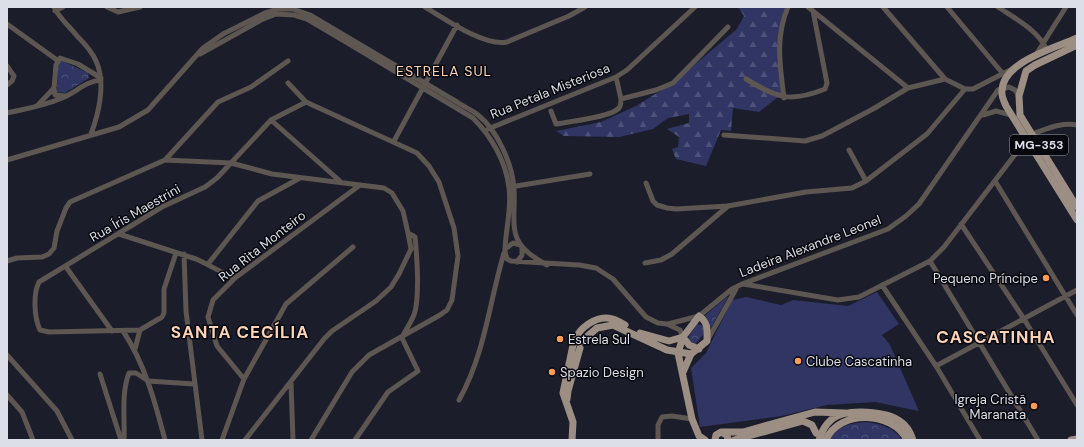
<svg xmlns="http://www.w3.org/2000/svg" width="1084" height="447" font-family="'DM Sans',sans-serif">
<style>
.forest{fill:url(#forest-firs)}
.park{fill:url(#park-crowns)}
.pitch{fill:#303564}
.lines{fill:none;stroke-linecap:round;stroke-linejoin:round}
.minor{stroke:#5d5651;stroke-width:5}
.major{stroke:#9d8e84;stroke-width:7}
.poi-dot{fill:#fd9d55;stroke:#07080e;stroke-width:1.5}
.labels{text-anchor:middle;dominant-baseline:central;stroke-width:3;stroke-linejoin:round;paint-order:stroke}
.shield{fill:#07080e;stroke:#9c9ea7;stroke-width:1}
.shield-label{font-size:12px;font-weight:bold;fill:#dcdee8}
.street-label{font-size:13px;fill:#dcdee8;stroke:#07080e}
.poi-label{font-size:13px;fill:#dcdee8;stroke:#07080e;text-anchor:start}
.neighbourhood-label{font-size:14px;letter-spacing:1px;fill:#fcd3b7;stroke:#07080e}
.district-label{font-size:17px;font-weight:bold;letter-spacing:1px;fill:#fcd3b7;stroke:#07080e}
</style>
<defs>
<pattern id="forest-firs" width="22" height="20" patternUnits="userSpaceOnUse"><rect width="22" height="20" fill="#303564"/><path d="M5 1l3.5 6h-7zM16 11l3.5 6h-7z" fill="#4d527a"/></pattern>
<pattern id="park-crowns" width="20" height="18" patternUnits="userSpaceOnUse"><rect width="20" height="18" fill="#303564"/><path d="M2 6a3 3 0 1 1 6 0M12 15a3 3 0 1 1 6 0" fill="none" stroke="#4d527a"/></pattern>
</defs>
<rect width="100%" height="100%" fill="#1b1d2b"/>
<!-- forest -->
<path class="forest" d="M738 7H788L780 28 783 93 759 112 733 108 731 131 721 130 706 166 676 159 672 149 678 147 679 137 667 129 689 123V114L668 118 653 129 619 137 564 136 556 131 601 122 636 106 673 83 737 29 744 16Z"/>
<!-- park -->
<path class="park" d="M60 60 88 73 89 78 65 93 57 92 58 66Z
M727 297H728L711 328 709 322 703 317Z
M697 324 704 326V334L695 344 688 340 690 334Z
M866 422C880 424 894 427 902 440H828C841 425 847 424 866 422Z"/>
<!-- pitch -->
<path class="pitch" d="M877 292 899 324 882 335 890 345 919 411 875 402 827 405 782 416 700 427 691 368 706 353 732 300 746 297 781 305 793 300 848 306Z"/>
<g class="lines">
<!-- minor -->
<path class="minor" d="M54 7C59 18 70 27 77 36 84 43 92 51 96 61 106 82 99 113 91 134
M107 7 118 12 140 7
M425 7C445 19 485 47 507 42L569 16 585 7
M808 7 908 88
M883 7 945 79
M947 7 1004 75
M998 7C1016 19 1038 30 1047 50
M55 11 63 7
M7 24 57 60
M1037 53 1066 7
M200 54 261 20 276 14 294 15 307 19 346 42 473 118C491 136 506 161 509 188 512 209 505 231 505 252L507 259 511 261 579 265 596 268 613 279 646 317 658 323 667 324 680 330 683 337
M7 66 14 76 12 81 7 85
M616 77 621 99 656 90 673 83 728 27
M746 79C777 98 790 103 825 89L827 83 813 11
M288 83 306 102 417 153 429 166 439 182 454 228 458 256 452 300 447 310 440 315 369 355 352 372 311 440
M54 88 55 95 65 96
M784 98C780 66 775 37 788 7
M37 106 54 88 56 65 60 58 78 64 101 78
M551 111 556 124C569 122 611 117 619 108 621 106 621 102 621 99
M7 113C25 109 44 106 62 98 75 93 86 81 101 80
M983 115 996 111 1011 115
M271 120 341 182
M488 129 616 77 627 70 695 7
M1032 134C1047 129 1061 122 1077 125
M724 135 805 141 822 136 873 109 908 88 945 79 965 89H973L1012 69
M394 141 457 25
M849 150 866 181
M7 160 119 127 148 110 203 48 223 34 265 13 278 9H293L310 15 457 102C464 107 472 110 478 115 497 130 512 163 514 188 516 227 504 242 547 265
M165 160 231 163 272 174 384 188 392 193 403 211 408 233 411 249 399 274 391 287 376 301 332 331 324 339 245 440
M995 181 1077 315
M646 183 653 201 657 205 667 208 676 209 728 206 806 192 852 188 866 181 927 134 965 89
M510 187 590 174
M961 224 1024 319 1077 405
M119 234 196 259C210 265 221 273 235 278
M505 249 513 243 520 245
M184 254 186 311 202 440
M7 261 17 258 42 257 49 254 54 248 57 231 66 208 70 202 165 160 218 102 251 87 288 61
M930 261 1038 440
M517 262 522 255V247
M645 263 661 260 672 254 728 206
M208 264 258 201 300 178
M66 267 112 331
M743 284 838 300 859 297 930 261 944 247 1027 139
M882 285 936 366 980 440
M668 324 699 316 732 289 742 284 888 229 906 216 919 204 998 90 1009 87 1015 90 1019 96
M140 330 49 332 40 330C34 317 33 294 39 282L162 207 205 187 217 178 271 120 306 102
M123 331C145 364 155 402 165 440
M402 337C406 330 411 322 414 315 420 298 417 256 415 237L408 233
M707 341 736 289
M135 349 140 330 162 317 164 313V289L176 253
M7 355 57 411 72 440
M936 366 1077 290
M100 374 121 440
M244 379 217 346 208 317 213 300 235 278 360 185
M291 383 293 440
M7 395 22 412 33 440
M459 400C485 354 489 303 504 253
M124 440C125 419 121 393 129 373H136L148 381 194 384
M222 440 244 379 286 304 353 247
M355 440 388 392 418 371 402 338
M658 440V425L662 417 672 416 692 419"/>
<!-- major -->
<path class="major" d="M1077 38C1055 48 1002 62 1002 91 1001 96 1004 101 1006 106L1077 220
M1077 45 1035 65 1026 71 1019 96 1020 115 1077 207
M640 333 669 341 683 337
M683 337 689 345 699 349
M576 338C580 328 595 317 607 318 613 318 620 322 625 325
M582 341 597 328 613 325 667 350 691 354 707 341C707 331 709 323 699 316L683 337 678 353 692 419 699 436 705 440
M683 372 691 354
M567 399 568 391 580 348
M723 432H743L815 412 845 413
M572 440 573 422 563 393 573 345
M715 440 716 435 721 432 727 435 728 440
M734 440 803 421 812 425 816 433
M819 440C821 433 826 424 832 419 846 408 888 411 901 422 907 426 911 434 913 440
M826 440C839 409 893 411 907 440
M1071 440 1077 439"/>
</g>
<!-- markers -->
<g class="poi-dot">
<circle cx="1046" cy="278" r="4"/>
<circle cx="560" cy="339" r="4"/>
<circle cx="798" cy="361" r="4"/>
<circle cx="552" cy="372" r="4"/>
<circle cx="1034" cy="406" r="4"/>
</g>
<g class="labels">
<!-- shield labels -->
<rect class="shield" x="1010" y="135" width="58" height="20" rx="3"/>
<g class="shield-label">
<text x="1039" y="145">MG-353</text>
</g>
<!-- street labels -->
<g class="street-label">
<text transform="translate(550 91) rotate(-22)">Rua Petala Misteriosa</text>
<text transform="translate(135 213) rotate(-30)">Rua Íris Maestrini</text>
<text transform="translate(262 246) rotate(-38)">Rua Rita Monteiro</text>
<text transform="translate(810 246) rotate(-21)">Ladeira Alexandre Leonel</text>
</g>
<!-- poi labels -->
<g class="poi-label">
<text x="1038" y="278" text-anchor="end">Pequeno Príncipe</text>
<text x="568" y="339">Estrela Sul</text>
<text x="806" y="361">Clube Cascatinha</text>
<text x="560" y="372">Spazio Design</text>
<text x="1026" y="399" text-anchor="end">Igreja Cristã<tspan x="1026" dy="15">Maranata</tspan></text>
</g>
<!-- neighbourhood labels -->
<g class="neighbourhood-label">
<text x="444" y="71">ESTRELA SUL</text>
</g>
<!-- district labels -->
<g class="district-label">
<text x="240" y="332">SANTA CECÍLIA</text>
<text x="996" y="337">CASCATINHA</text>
</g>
</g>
<!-- border -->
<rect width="1084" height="447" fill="none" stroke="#dcdee8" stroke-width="16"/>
</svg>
